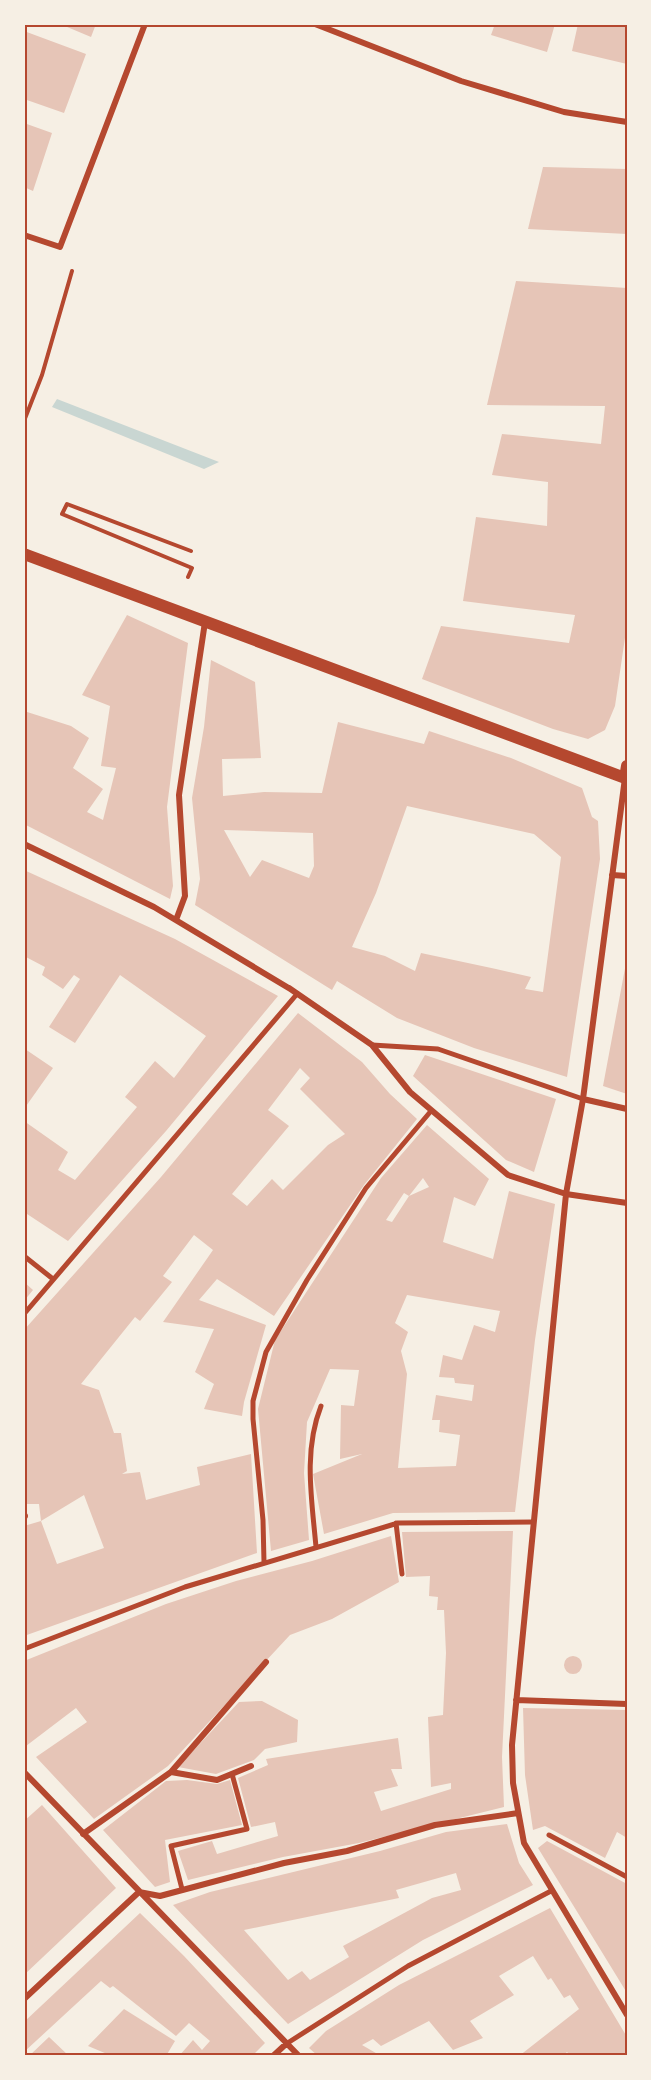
<svg xmlns="http://www.w3.org/2000/svg" width="651" height="2080" font-family="'Archivo Narrow',sans-serif">
<style>
.water{fill:#c9d6d2}
.building{fill:#e6c5b7;fill-rule:evenodd}
.lines{fill:none;stroke-linecap:round;stroke-linejoin:round}
.path{stroke:#b5482f;stroke-width:4}
.pedestrian{stroke:#b5482f;stroke-width:5}
.minor{stroke:#b5482f;stroke-width:6}
.secondary{stroke:#b5482f;stroke-width:12}
.neatline{fill:none;stroke:#b5482f;stroke-width:2}
</style>
<rect width="100%" height="100%" fill="#f6efe4"/>
<!-- water -->
<path class="water" d="M57 399 219 462 204 469 52 407Z"/>
<!-- building -->
<path class="building" d="M60 24H96L91 37Z
M495 24H555L547 52 491 35Z
M578 24H627V64L572 51Z
M24 31 86 54 64 113 24 99Z
M24 123 52 133 33 191 24 187Z
M543 167 627 169V234L528 229Z
M516 281 627 288V624L615 706 605 730 588 739 553 729 422 679 441 626 569 643 575 615 463 601 476 517 547 526 548 482 492 475 502 434 601 444 605 406 487 405Z
M127 615 188 643 167 807 173 886 170 899 24 824V711L71 726 89 738 73 768 103 789 87 812 103 820 116 768 101 766 110 706 82 695Z
M211 660 255 682 261 758 222 759 223 796 264 792 322 793 338 722 424 744 429 731 511 758 582 788 592 817 598 821 600 859 567 1077 474 1048 397 1018 337 981 332 990 195 905 200 879 192 798 204 727ZM407 806 534 834 561 857 543 992 525 989 531 977 496 969 421 953 415 971 385 956 352 947 376 893ZM224 830 313 833 314 866 309 878 262 860 250 877Z
M24 870 175 939 278 996 166 1131 68 1241 24 1212V1121L68 1152 58 1170 75 1180 137 1107 125 1097 155 1061 174 1078 206 1036 120 975 75 1043 49 1027 80 979 74 975 63 989 42 975 45 967 24 956Z
M626 963H627V1094L603 1086Z
M298 1013 362 1062 390 1094 417 1119 364 1185 274 1316 217 1279 199 1300 266 1325 244 1402 242 1416 204 1409 214 1384 195 1372 214 1329 163 1322 213 1250 194 1235 163 1276 172 1282 140 1321 135 1317 81 1384 99 1390 114 1433H121L127 1471 122 1474 140 1472 146 1500 200 1485 197 1467 251 1454 257 1553 24 1636V1526L41 1521 39 1504H24V1330L161 1177ZM300 1068 310 1078 300 1089 345 1134 328 1145 283 1190 272 1179 247 1206 232 1194 289 1126 268 1110ZM84 1495 104 1548 57 1564 41 1521Z
M25 1049 53 1068 24 1109V1050Z
M425 1055 556 1099 534 1172 506 1160 413 1076Z
M427 1125 489 1179 475 1206 454 1197 443 1242 493 1259 509 1191 555 1204 535 1340 515 1512 393 1513 324 1534 313 1474 362 1454 340 1459 341 1405 354 1406 359 1370 330 1369 307 1422 304 1473 309 1540 271 1551 258 1409 275 1340 381 1178ZM423 1178 429 1187 409 1196ZM404 1193 409 1196 392 1222 386 1220ZM407 1295 500 1311 495 1332 474 1325 462 1360 443 1355 439 1377 454 1378 455 1383 474 1385 472 1401 436 1395 432 1420H440L439 1432 460 1435 456 1466 398 1468 407 1374 401 1351 408 1332 395 1323Z
M24 1282 33 1290 24 1301Z
M513 1531 502 1757 504 1807 359 1843 283 1857 188 1880 178 1851 212 1841 217 1854 278 1836 275 1822 251 1827 238 1778 268 1765 266 1759 398 1738 402 1769H391L398 1786 374 1792 381 1811 451 1789V1783L431 1787 428 1717 443 1715 446 1653 444 1610H437L438 1597 429 1596 430 1576 406 1577 402 1532Z
M391 1536 399 1582 332 1619 290 1635 168 1766 94 1819 36 1757 87 1722 76 1708 26 1746 24 1744V1661L166 1604 236 1581 312 1561Z
M564 1665a9 9 0 1 1 18 0a9 9 0 1 1-18 0Z
M262 1701 298 1720 297 1742 265 1749 254 1760 216 1774 178 1767 239 1702Z
M523 1708 627 1710V1838L617 1832 605 1858 545 1826 533 1830 525 1775Z
M187 1780 217 1784 230 1780 242 1825 165 1840 170 1882 155 1887 103 1830 166 1781Z
M42 1805 116 1888 24 1975V1821Z
M507 1824 519 1863 533 1885 423 1940 288 2024 173 1905 210 1892 380 1851 446 1832ZM456 1873 461 1890 432 1898 343 1946 349 1957 310 1980 302 1971 288 1980 244 1930 399 1898 396 1890Z
M547 1841 627 1884V1993L538 1848Z
M550 1908 627 2037V2056H571L567 2052 562 2056H519L579 2009 570 1995 564 1998 551 1978 548 1980 533 1956 499 1976 514 1995 470 2021 483 2038 453 2050 429 2021 381 2046 373 2039 362 2045 381 2056H318L309 2048 326 2031 399 1985Z
M140 1913 184 1956 265 2043 252 2056H179L193 2040 202 2050 210 2041 189 2023 176 2036 113 1986 110 1988 101 1981 24 2052V2022Z
M124 2009 175 2041 166 2056H112L88 2046Z
M49 2037 69 2056H29Z"/>
<g class="lines">
<!-- path -->
<path class="path" d="M24 421 42 375 72 271
M188 577 192 568 62 514 67 504 191 551"/>
<!-- pedestrian -->
<path class="pedestrian" d="M372 1045 438 1049 583 1099
M24 1256 53 1279
M24 1314 297 994
M396 1523 402 1574
M316 1547C312 1500 303 1452 321 1406
M264 1562 263 1520 253 1419V1401L266 1352 307 1280 366 1188 431 1111
M24 1649 185 1587 398 1523 533 1522
M549 1835 627 1877
M182 1889 171 1846 247 1829 232 1774
M286 2044 408 1966 551 1891"/>
<!-- minor -->
<path class="minor" d="M315 24 461 81 564 112 627 122
M24 235 60 247 145 24
M625 778 583 1099 566 1194 512 1745 513 1783 524 1843 627 2015
M24 844 154 907 292 990
M612 875 627 876
M176 920 185 896 179 795 205 622
M289 988 372 1045 410 1092 508 1175 566 1194 627 1203
M583 1099 627 1109
M24 1516H25
M516 1700 627 1704
M24 1772 299 2056
M171 1772 217 1780 251 1766
M83 1834 171 1772 266 1662
M24 1999 139 1892 160 1896 284 1863 347 1851 435 1825 518 1813
M273 2056 286 2044"/>
<!-- secondary -->
<path class="secondary" d="M24 554 625 778 627 766"/>
</g>
<!-- border -->
<rect width="651" height="2080" fill="none" stroke="#f6efe4" stroke-width="51"/>
<rect x="26" y="26" width="600" height="2028" class="neatline"/>
</svg>
